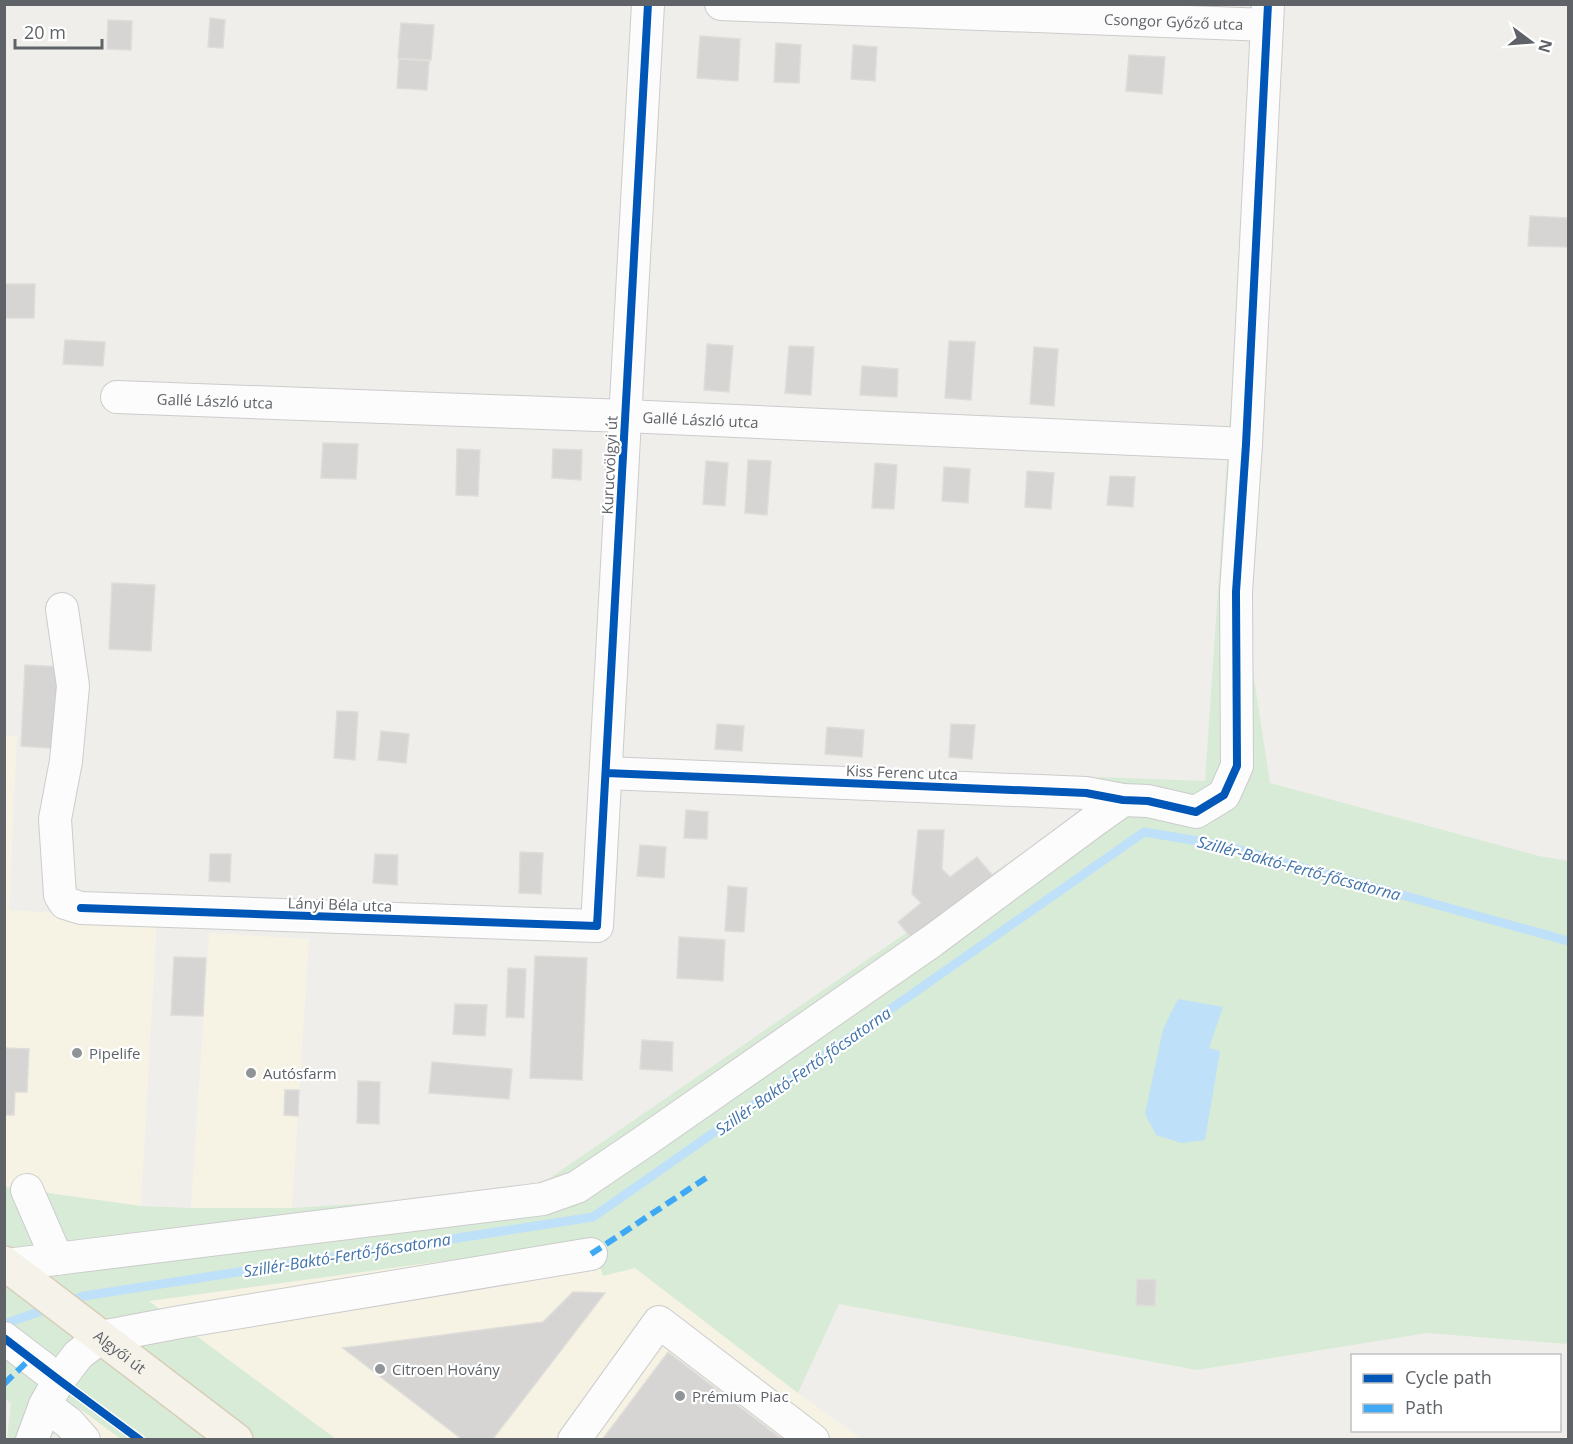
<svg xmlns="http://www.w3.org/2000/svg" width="1573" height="1444" font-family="'Open Sans',sans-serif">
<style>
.commercial{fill:#f7f3e4}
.green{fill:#d8ebd6}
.water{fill:#bfe0f9}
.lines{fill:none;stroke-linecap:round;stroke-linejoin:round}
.stream{stroke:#bfe0f9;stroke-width:9}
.building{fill:#d6d5d3;stroke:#deddd9;stroke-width:1.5}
.minor-casing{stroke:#cbcccc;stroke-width:34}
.major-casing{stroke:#d7ceb8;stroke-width:36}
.minor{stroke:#fdfcfc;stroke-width:32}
.major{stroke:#f4f2e9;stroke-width:33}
.quiet{stroke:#3fa9f5;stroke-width:6;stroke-dasharray:12 6;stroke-linecap:butt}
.cycleway-casing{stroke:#fff;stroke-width:11}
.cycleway{stroke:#0057b8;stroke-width:8}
.poi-dot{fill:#919496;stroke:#fff;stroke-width:2}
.labels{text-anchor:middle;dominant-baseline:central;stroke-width:4.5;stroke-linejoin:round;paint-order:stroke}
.street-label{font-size:15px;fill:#5f6368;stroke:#fff}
.poi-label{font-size:15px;fill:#5f6368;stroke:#fff;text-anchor:start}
.water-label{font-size:16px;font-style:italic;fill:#4174aa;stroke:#fff}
</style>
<rect width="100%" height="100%" fill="#efeeea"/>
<!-- commercial -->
<path class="commercial" d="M5 735 17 736 9 910 83 915 157 918 141 1206 5 1187Z
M209 933 309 939 292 1208H191Z
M591 1240 635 1268 798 1393 862 1439H336L148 1301Z
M80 1408 121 1439 58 1440 59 1432 69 1423Z"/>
<!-- green -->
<path class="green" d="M1230 415 1264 416 1249 646 1270 783 1539 856 1568 861V1344L1427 1333 1197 1370 839 1304 798 1393 635 1268 603 1276 591 1241 149 1301 336 1439H121L80 1409C57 1441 45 1439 7 1439L11 1403 5 1399V1187L141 1206 191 1208H292L400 1201 503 1192 547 1180 1095 803 1098 777 1205 781Z"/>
<!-- water -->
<path class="water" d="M1178 999 1223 1007 1209 1048 1220 1051 1205 1140 1181 1143 1156 1135 1145 1114 1163 1029Z"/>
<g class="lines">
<!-- stream -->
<path class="stream" d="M66 1302 84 1296 593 1217 1144 832 1222 845 1568 941
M4 1324 50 1308"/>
</g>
<!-- building -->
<path class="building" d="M210 18 225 20 223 48 208 47Z
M108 20 132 21 131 50 107 49Z
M401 23 434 25 431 60 398 58Z
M700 36 740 39 738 81 697 78Z
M776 43 801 45 799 83 774 82Z
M853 45 877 47 875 81 851 79Z
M1129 55 1165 57 1162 94 1126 91Z
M399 59 429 61 427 90 397 88Z
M1530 216 1568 218V247L1528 246Z
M4 284H35L34 318H4Z
M65 340 105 342 103 366 63 364Z
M949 341 975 342 971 400 945 398Z
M707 344 733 346 729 392 704 390Z
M789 346 814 347 811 395 785 393Z
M1034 347 1058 349 1054 406 1030 404Z
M862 366 898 369 897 397 860 395Z
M323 443 358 444 356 479 321 478Z
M457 449 480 450 478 496 456 495Z
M553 449 582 450 581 480 552 478Z
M748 460 771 461 767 515 745 513Z
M706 461 728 463 725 506 703 504Z
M875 463 897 465 894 509 872 508Z
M944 467 970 469 968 503 942 501Z
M1027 471 1054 473 1051 509 1025 507Z
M1110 476 1135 477 1133 507 1107 505Z
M112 583 155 585 151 651 109 649Z
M25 665 65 667 61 749 21 746Z
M337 711 358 712 355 760 334 758Z
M717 724 744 726 742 751 715 749Z
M951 724 975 725 972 759 949 757Z
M827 727 864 730 862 757 825 754Z
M381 731 409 734 406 763 378 760Z
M686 810 708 812 707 839 684 838Z
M918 830H944L942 869 950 877 977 857 993 876 912 939 898 922 921 903 912 894Z
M640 845 666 847 664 878 637 876Z
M520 852 543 853 541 894 519 893Z
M210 854H231L230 882 209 881Z
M375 854 398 855 397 885 373 883Z
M728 886 747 888 744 932 725 931Z
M679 937 725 940 723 981 677 978Z
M535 956 587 958 582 1080 530 1078Z
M174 957 206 958 203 1016 171 1015Z
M508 968 526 969 524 1018 506 1017Z
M455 1004 487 1005 485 1036 453 1034Z
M642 1040 673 1042 672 1071 640 1069Z
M4 1048 29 1049 27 1092H15L14 1115H4Z
M432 1062 512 1069 509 1099 429 1093Z
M358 1081 380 1082 379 1124 357 1123Z
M285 1090H299L298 1116 284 1115Z
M1137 1279 1156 1280 1155 1306 1136 1305Z
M573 1292 605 1293 492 1440H463L343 1348 543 1322Z
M668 1352 783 1440H602Z"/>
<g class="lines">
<!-- minor casing -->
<g class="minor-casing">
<g id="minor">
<path id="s1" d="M721 4 1267 25"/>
<path id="s2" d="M117 397 625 416 1246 444"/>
<path d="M62 609 73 686 66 761 55 819 60 895 65 903 81 908 597 926 648 4"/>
<path d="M606 773 1086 793 1123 800 1148 801 1196 812 1224 795 1237 766 1236 592 1246 444 1268 4"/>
<path d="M27 1190 57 1259"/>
<path d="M7 1265 543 1199 577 1187 642 1143 932 941 1091 823 1123 800"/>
<path d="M4 1338 59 1380"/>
<path d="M45 1405 69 1423 84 1440"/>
<path d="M32 1440 45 1405 59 1380 78 1355 101 1337 180 1322 591 1254"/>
<path d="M574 1440 659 1322 813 1440"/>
</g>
</g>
<!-- major casing -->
<g class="major-casing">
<g id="major">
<path id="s3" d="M4 1263 236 1440"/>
</g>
</g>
<!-- minor -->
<use href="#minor" class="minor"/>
<!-- major -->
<use href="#major" class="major"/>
<!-- quiet -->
<path class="quiet" d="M591 1254 709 1176
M4 1384 30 1359"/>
<!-- cycleway casing -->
<g class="cycleway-casing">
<path id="cycleway" d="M606 773 1086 793 1123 800 1148 801 1196 812 1224 795 1237 766 1236 592 1246 444 1268 4
M81 908 597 926 648 4
M4 1338 59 1380 140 1440"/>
</g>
<!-- cycleway -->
<use href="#cycleway" class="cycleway"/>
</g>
<!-- markers -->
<g class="poi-dot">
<circle cx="77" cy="1053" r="6"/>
<circle cx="251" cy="1073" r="6"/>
<circle cx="380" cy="1369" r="6"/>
<circle cx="680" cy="1396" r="6"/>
</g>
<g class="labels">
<!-- street labels -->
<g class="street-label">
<text stroke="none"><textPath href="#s1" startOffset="453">Csongor Győző utca</textPath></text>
<text stroke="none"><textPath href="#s2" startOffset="98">Gallé László utca</textPath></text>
<text stroke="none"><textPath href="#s2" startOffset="584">Gallé László utca</textPath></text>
<text transform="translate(609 465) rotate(-87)">Kurucvölgyi út</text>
<text transform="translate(902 772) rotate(2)">Kiss Ferenc utca</text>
<text transform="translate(340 904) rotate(2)">Lányi Béla utca</text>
<text stroke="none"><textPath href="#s3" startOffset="146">Algyői út</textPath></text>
</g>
<!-- poi labels -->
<g class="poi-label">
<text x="89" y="1053">Pipelife</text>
<text x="263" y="1073">Autósfarm</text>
<text x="392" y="1369">Citroen Hovány</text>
<text x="692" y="1396">Prémium Piac</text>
</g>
<!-- water labels -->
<g class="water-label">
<text transform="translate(1299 868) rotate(15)">Szillér-Baktó-Fertő-főcsatorna</text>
<text transform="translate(803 1071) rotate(-35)">Szillér-Baktó-Fertő-főcsatorna</text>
<text transform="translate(347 1255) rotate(-9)">Szillér-Baktó-Fertő-főcsatorna</text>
</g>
</g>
<!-- border -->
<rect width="1573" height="1444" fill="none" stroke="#5f6368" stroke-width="12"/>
<!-- legend -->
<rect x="1351" y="1354" width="210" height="78" fill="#ffffff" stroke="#bfc1c3" stroke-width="1.5"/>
<rect x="1363" y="1374" width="30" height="9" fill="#0057b8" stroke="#bfc1c3" stroke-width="1.5"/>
<text x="1405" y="1384" font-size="18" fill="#5f6368">Cycle path</text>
<rect x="1363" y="1404" width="30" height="9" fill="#3fa9f5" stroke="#bfc1c3" stroke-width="1.5"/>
<text x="1405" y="1414" font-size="18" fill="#5f6368">Path</text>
<!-- north arrow -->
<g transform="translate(1531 42) rotate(106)" stroke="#ffffff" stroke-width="4.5" paint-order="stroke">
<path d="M0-4.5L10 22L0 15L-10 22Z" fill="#5f6368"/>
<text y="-9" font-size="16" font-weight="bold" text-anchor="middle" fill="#5f6368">N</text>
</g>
<!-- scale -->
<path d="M15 39v9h87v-9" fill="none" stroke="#5f6368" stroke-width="3"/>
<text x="24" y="39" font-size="18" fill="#5f6368" stroke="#ffffff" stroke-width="4.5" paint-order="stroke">20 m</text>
</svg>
